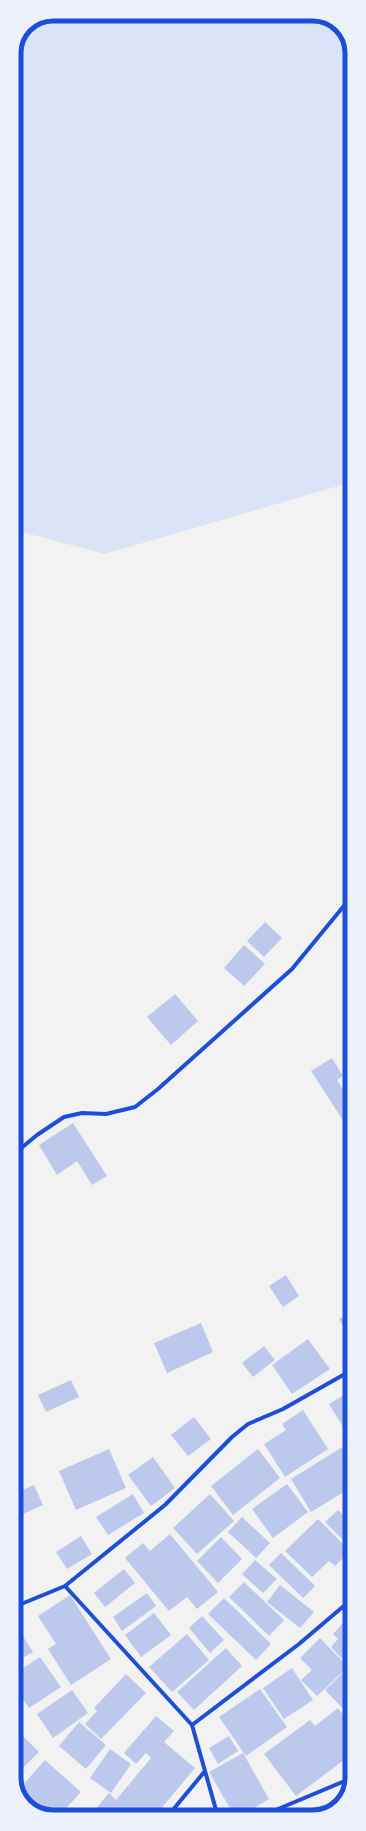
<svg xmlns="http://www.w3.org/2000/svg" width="366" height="1831" font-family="'Open Sans',sans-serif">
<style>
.green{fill:#dbe4f7}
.building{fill:#bdc9ec}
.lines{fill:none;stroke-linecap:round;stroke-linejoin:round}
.minor{stroke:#1d4ed8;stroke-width:4}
.rim{fill:none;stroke:#1d4ed8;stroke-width:5}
</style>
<rect width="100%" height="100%" fill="#f2f2f2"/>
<!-- green -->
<path class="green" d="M53 14H318L340 25 352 48V482L105 554 14 530V53L26 25Z"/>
<!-- building -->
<path class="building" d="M265 922 282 938 264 957 247 941Z
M244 945 265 964 244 986 224 968Z
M175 994 198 1021 171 1045 147 1017Z
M332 1058 343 1076 337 1080 352 1103V1121L346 1125 311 1071Z
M14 1073 19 1080 14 1083Z
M73 1123 107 1176 92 1185 77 1161 57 1175 39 1145Z
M286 1275 299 1296 283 1307 269 1286Z
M352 1312V1343L339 1319Z
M201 1323 213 1352 167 1373 154 1343Z
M308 1339 330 1369 292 1394 272 1365Z
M264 1346 275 1360 253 1377 242 1363Z
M71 1380 79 1397 46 1412 38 1395Z
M352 1390V1432L348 1435 329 1404Z
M303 1410 328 1449 285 1477 264 1444 286 1430 282 1424Z
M194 1417 211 1439 188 1456 171 1435Z
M352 1441V1487L311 1512 291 1479Z
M109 1449 126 1488 76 1510 59 1471Z
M258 1449 280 1478 233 1515 211 1486Z
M153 1457 175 1488 151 1506 128 1475Z
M287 1484 308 1512 273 1538 252 1509Z
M34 1485 43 1505 21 1515 14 1500V1494Z
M133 1494 144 1513 108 1535 96 1517Z
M210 1494 234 1521 197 1554 173 1528Z
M352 1497V1517L342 1504Z
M338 1510 352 1524V1549L325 1522Z
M242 1517 270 1543 256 1558 228 1532Z
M318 1519 350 1551 335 1566 329 1561 312 1577 285 1551Z
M170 1534 218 1592 197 1609 187 1597 169 1611 125 1558 143 1543 150 1551Z
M81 1536 92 1554 67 1569 56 1552Z
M221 1537 242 1559 218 1583 197 1561Z
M281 1553 315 1586 303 1598 269 1565Z
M255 1560 277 1579 263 1593 242 1574Z
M124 1569 135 1583 105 1607 94 1593Z
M244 1582 284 1620 269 1636 229 1597Z
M280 1585 314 1612 300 1628 267 1602Z
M147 1593 156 1606 122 1631 113 1617Z
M70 1595 111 1659 71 1685 48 1649 56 1644 38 1616Z
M224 1598 271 1644 256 1660 208 1614Z
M352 1610V1625L344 1618Z
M154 1613 171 1635 141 1657 125 1635Z
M202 1616 224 1640 210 1653 189 1628Z
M343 1623 352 1632V1661L348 1665 331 1647 338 1639 333 1634Z
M17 1627 33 1652 14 1663V1628Z
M187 1634 209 1660 172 1692 149 1667Z
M320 1638 348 1667 317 1696 301 1680 312 1670 300 1658Z
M226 1648 242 1666 194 1710 177 1692Z
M40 1657 61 1687 29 1708 14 1687V1674Z
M350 1666 352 1668V1718L325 1690Z
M292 1668 313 1700 284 1719 263 1688Z
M126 1674 146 1693 101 1739 85 1724 97 1711 94 1708Z
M260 1689 287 1727 246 1756 219 1717Z
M72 1690 88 1713 53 1738 37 1714Z
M338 1708 352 1726V1754L296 1796 264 1754 310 1720 315 1726Z
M156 1716 174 1731 164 1742 195 1768 154 1817H89L109 1793 116 1800 151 1758 146 1753 136 1764 124 1753Z
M79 1722 106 1745 86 1769 59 1746Z
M14 1727 39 1752 14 1777Z
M229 1736 238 1751 218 1764 209 1748Z
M110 1749 131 1764 111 1793 90 1778Z
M243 1753 269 1799 239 1817H235L209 1772Z
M45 1760 81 1792 58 1817H51L20 1788Z"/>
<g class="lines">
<!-- minor -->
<path class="minor" d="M14 1154 37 1135 64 1117 82 1113 106 1114 135 1107 158 1089 292 969 352 896
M65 1586 192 1725 218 1817
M14 1607 65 1586 165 1505 232 1437 248 1424 283 1409 352 1370
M192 1725 299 1644 352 1599
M167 1817 205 1771
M259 1817 352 1778"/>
</g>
<!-- crop -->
<path d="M0 0H366V1831H0ZM53 21H313A32 32 0 0 1 345 53V1778A32 32 0 0 1 313 1810H53A32 32 0 0 1 21 1778V53A32 32 0 0 1 53 21Z" fill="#edf1fc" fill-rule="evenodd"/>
<path class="rim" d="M53 21H313A32 32 0 0 1 345 53V1778A32 32 0 0 1 313 1810H53A32 32 0 0 1 21 1778V53A32 32 0 0 1 53 21Z"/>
</svg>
